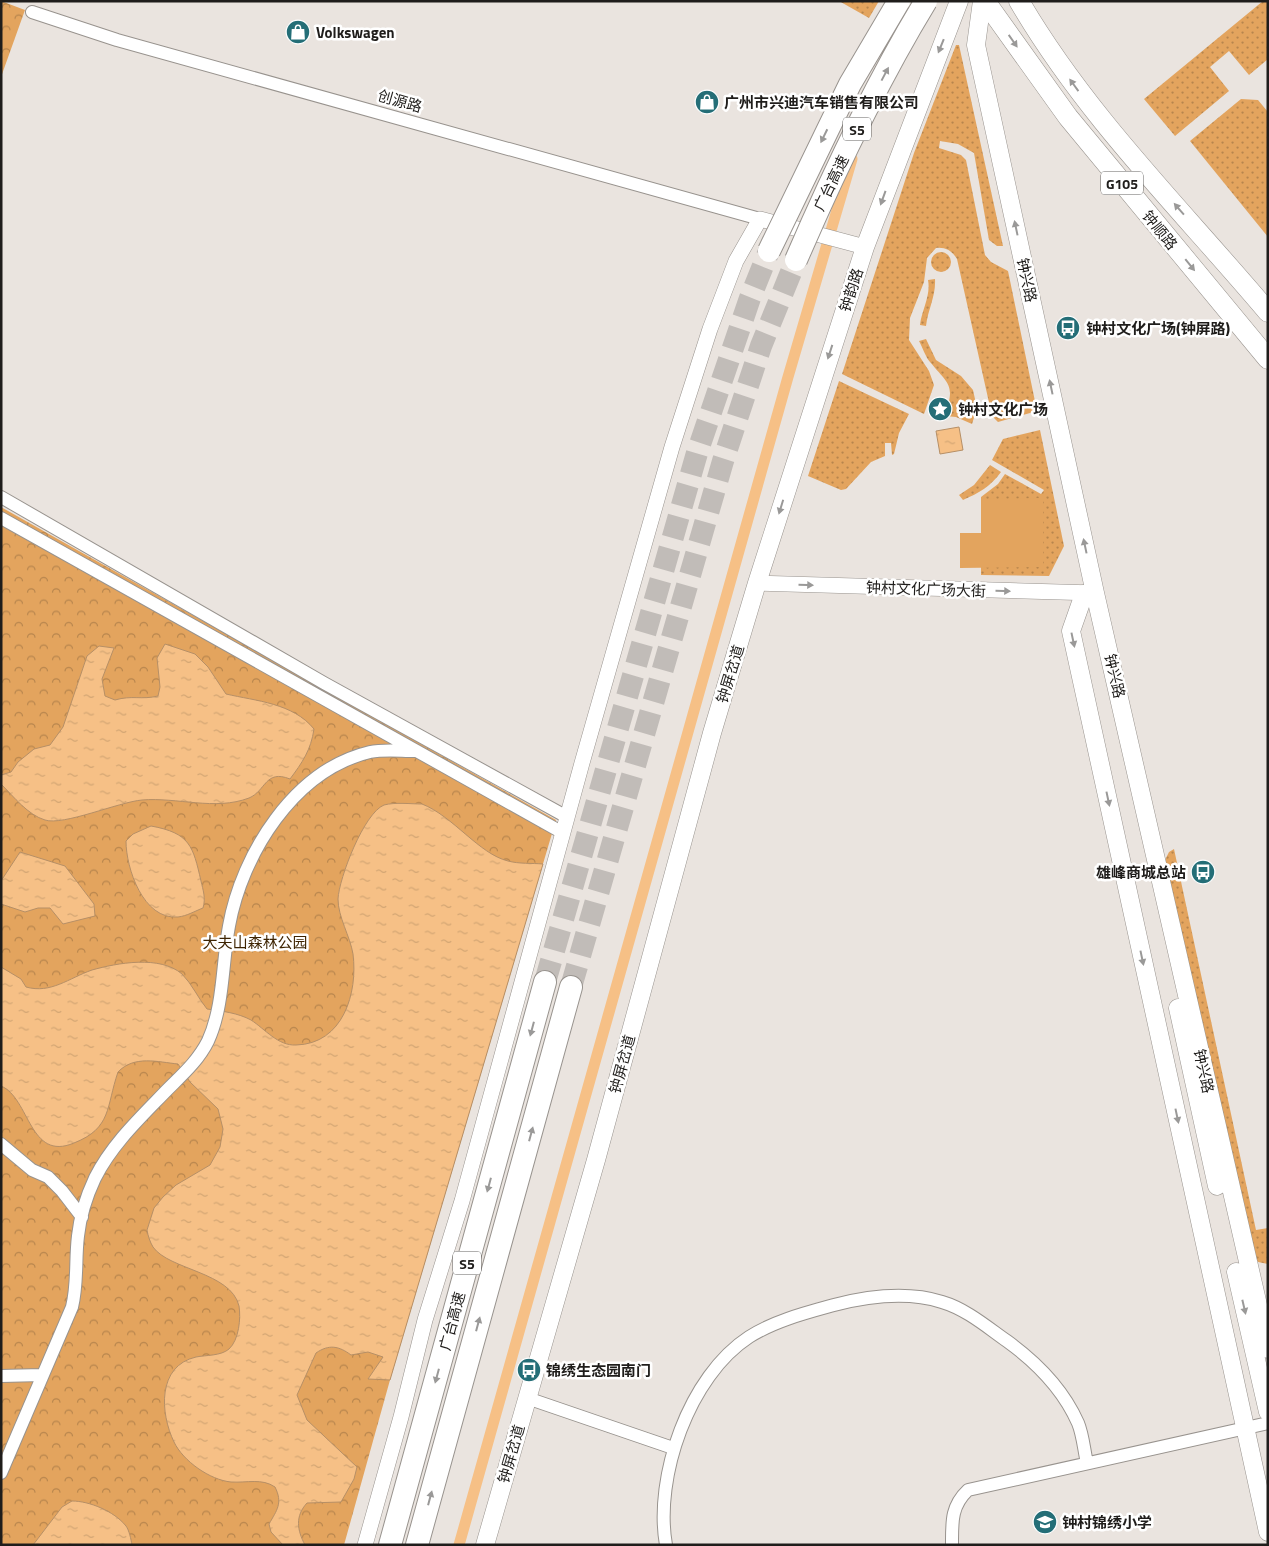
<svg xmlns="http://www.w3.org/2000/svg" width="1269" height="1546" font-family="'Titillium Web','Noto Sans SC',sans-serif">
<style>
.grass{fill:url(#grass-dots)}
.forest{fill:url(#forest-crowns)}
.pitch{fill:#e3a45e}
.water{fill:url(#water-ripples);stroke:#b68f66}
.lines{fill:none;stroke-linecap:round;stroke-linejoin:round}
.canal{stroke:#f6c086;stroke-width:11}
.motorway-tunnel{stroke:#c1bcb8;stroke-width:22;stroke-dasharray:22 11;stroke-linecap:butt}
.minor-casing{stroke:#98938e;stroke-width:14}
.tertiary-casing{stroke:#98938e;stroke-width:16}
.secondary-casing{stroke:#98938e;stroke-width:19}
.trunk-casing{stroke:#98938e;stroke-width:21}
.motorway-casing{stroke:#98938e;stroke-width:24}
.minor{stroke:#fff;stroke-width:12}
.tertiary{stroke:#fff;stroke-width:15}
.secondary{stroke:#fff;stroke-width:18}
.trunk{stroke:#fff;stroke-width:20}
.motorway{stroke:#fff;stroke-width:22}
.motorway-bridge-casing{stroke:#98938e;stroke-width:24;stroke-linecap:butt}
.motorway-bridge{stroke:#fff;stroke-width:22}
.oneway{fill:#9a9998}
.labels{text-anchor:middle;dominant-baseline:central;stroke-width:5;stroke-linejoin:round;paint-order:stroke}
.shield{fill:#fff;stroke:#62615f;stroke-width:1}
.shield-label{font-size:14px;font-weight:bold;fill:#1f1d1b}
.poi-label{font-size:15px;font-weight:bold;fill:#1f1d1b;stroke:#fff;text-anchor:start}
.street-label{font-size:15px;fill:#1f1d1b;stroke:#fff}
.park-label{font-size:15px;fill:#3e2402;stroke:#fff}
</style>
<defs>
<pattern id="grass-dots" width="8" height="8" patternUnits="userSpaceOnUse" patternTransform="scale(1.25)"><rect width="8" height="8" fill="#e3a45e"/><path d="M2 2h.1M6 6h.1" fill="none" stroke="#b7854d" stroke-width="1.8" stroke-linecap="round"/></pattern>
<pattern id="forest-crowns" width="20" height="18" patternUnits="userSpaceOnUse" patternTransform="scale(1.25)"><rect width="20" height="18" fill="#e3a45e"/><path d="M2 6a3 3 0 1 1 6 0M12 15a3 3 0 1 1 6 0" fill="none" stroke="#b7854d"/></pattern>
<pattern id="water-ripples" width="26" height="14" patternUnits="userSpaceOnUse" patternTransform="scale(1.25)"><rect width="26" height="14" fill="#f6c086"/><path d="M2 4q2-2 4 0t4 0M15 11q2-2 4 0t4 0" fill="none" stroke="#d2a573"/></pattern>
</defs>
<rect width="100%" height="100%" fill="#eae4df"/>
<!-- grass -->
<path class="grass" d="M839 1H879L869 18Z
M1263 1H1268V59L1249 75 1229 51 1210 67 1229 91 1175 136 1144 99Z
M956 45H959L1003 246H997L989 240 974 153 958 144 940 141 939 148 961 155 966 160 985 255 991 262 1008 271 1037 411 998 422 992 416 957 259C952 251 946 247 936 248L927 258 924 282 910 318 909 340 929 371 934 385 924 414 842 374 914 153Z
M1241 99 1258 100 1268 112V237L1190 141Z
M931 262a10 10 0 1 1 20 0a10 10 0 1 1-20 0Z
M935 279C936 296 928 309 926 326L920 325C922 309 931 296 928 280Z
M926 339 936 360 961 376 973 390 977 408 972 424 956 417 945 416C955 384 950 386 930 362 925 356 923 348 919 341Z
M839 381 909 414 899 433 894 454 892 455 891 443H885V456L871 462 846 489 841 490 808 476Z
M1040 430 1064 546 1049 576 981 575V567H1043V499H981V497L998 484 1005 474 1041 494 1044 490 992 460 1003 439Z
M990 465 1001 472C991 486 979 493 963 500L959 495 974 485Z
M1174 849 1256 1230 1268 1228V1264L1258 1262 1250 1250 1165 860 1169 852Z"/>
<!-- forest -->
<path class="forest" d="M1 1 25 10 1 77Z
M1 507 556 820 390 1380 344 1545H1Z"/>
<!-- pitch -->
<path class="pitch" d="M1043 498V567L960 568V533H981V499Z"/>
<!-- water -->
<path class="water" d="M959 427 963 450 940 454 936 431Z
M165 644 195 654 208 667 226 694C256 701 293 703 314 729 311 750 302 763 290 779 265 769 266 791 249 798 215 811 177 797 142 800 119 802 63 826 45 820 28 815 14 797 1 784V775L11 772 18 762 34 749 50 745 63 727 87 656 99 646 114 648 102 679 105 696 115 700C132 695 142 700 158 696L160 687 157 658Z
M422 804C453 816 479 854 508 861 519 864 532 863 543 864L390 1380 368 1379 383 1357 368 1352 351 1355C339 1346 329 1344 316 1353L297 1395 307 1420 357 1467 354 1479 341 1502 307 1503C295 1516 297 1530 305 1545H283L271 1532 269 1524C277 1510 283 1503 275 1487 262 1478 247 1483 231 1482 210 1480 183 1461 174 1442 160 1413 157 1366 196 1357 206 1355 221 1356 229 1349 239 1340 241 1318 239 1306 231 1272 169 1270 153 1247 150 1242 148 1236 147 1230L154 1208 163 1197 176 1185 210 1165 220 1147 223 1129 218 1109 190 1082 178 1064C158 1062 134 1055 118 1072 106 1107 112 1128 74 1143 29 1162 30 1098 1 1086V967L21 979 26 987C51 994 69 978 92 970 117 963 160 955 182 974 192 984 198 998 207 1009 222 1011 238 1013 251 1020 265 1029 278 1046 296 1045 343 1044 358 993 353 954 350 936 338 917 338 899 339 878 364 813 384 805 395 802 411 804 422 804Z
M151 826C190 833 193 846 201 881 203 890 206 898 203 908 195 911 187 916 178 917 143 920 126 868 126 841L133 834Z
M20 852 65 866 94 904 95 916 63 924 50 908H38L25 912 1 904V881Z
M72 1501C89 1501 114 1511 126 1526 129 1530 131 1539 132 1545H33L62 1507Z"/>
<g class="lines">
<!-- canal -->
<path class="canal" d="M459 1545 788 377 852 159"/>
<!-- motorway-tunnel -->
<path class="motorway-tunnel" d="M545 982 697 453 750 298 769 251
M571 987 723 461 761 346 796 260"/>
<!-- minor casing -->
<g class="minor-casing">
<path id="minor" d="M32 12 117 40 760 219
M1 497 324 683 567 817
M1 518 563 833
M1 1144 32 1170 48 1177 62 1191 82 1217
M1 1376 42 1375
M527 1398 673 1448
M1 1473 72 1307C78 1283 75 1260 78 1236 80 1217 87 1195 95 1178 112 1144 141 1117 167 1090 182 1075 198 1061 208 1041 224 1006 222 963 229 926 242 854 294 770 370 752 384 749 400 751 415 751
M666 1545C654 1477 689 1376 749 1337 774 1321 805 1313 834 1305 869 1296 907 1291 942 1302 966 1309 987 1327 1007 1341 1036 1362 1063 1389 1078 1423 1083 1435 1084 1450 1087 1463
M952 1545C952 1522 951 1506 968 1490L1268 1423"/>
</g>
<!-- tertiary casing -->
<g class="tertiary-casing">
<path id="tertiary" d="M757 583 1095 593
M365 1545 401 1417 425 1320 462 1201 582 763 672 447 710 329 736 261 760 219 865 247"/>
</g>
<!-- secondary casing -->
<g class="secondary-casing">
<path id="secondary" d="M982 1 976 45 1095 593 1268 1349
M1084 594 1071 631 1268 1532
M1178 1008 1217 1186
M1236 1272 1268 1412
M485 1545 596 1160 712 733 757 583 865 247 959 1"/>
</g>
<!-- trunk casing -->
<g class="trunk-casing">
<path id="trunk" d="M985 1 1068 117 1268 359
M1019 1C1086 116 1182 210 1268 312"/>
</g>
<!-- motorway casing -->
<g class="motorway-casing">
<path id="motorway" d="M390 1545 545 982
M417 1545 571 987"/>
</g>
<!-- minor -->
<use href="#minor" class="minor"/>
<!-- tertiary -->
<use href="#tertiary" class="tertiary"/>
<!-- secondary -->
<use href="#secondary" class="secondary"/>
<!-- trunk -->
<use href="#trunk" class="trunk"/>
<!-- motorway -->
<use href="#motorway" class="motorway"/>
<!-- motorway-bridge casing -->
<g class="motorway-bridge-casing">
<path id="motorway-bridge" d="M769 251 850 84 899 1
M796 260C834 172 876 83 926 1"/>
</g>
<!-- motorway-bridge -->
<use href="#motorway-bridge" class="motorway-bridge"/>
</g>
<!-- one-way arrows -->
<defs><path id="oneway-solid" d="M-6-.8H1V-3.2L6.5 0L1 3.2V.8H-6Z" transform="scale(1.25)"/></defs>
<g class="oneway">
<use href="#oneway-solid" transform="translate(1013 41) rotate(55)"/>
<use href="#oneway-solid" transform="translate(941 46) rotate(112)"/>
<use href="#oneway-solid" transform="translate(885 74) rotate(-62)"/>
<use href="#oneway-solid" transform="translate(1074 85) rotate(-126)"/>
<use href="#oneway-solid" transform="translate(824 136) rotate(116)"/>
<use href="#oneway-solid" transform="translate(883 198) rotate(110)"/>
<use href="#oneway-solid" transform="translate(1179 209) rotate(-131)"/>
<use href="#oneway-solid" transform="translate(1016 228) rotate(-102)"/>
<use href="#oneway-solid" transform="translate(1190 265) rotate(51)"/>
<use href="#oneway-solid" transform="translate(830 352) rotate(108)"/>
<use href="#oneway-solid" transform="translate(1051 387) rotate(-102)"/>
<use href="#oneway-solid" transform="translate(781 507) rotate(107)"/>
<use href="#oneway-solid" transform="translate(1085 546) rotate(-102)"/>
<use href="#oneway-solid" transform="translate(806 585) rotate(2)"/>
<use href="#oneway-solid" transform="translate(1003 591) rotate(2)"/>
<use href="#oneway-solid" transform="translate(1073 640) rotate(78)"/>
<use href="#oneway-solid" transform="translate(1108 799) rotate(78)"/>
<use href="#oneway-solid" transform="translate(1142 958) rotate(78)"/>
<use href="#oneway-solid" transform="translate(532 1029) rotate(105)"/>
<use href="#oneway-solid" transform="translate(1177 1116) rotate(78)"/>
<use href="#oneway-solid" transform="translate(531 1134) rotate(-75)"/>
<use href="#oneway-solid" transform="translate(489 1185) rotate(105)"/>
<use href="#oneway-solid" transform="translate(1244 1307) rotate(77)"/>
<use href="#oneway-solid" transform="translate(478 1324) rotate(-75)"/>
<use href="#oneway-solid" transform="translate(437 1376) rotate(105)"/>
<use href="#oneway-solid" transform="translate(430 1498) rotate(-75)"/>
</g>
<!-- icons -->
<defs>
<g id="shop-disc" transform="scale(1.25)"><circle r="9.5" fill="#246e77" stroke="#fff"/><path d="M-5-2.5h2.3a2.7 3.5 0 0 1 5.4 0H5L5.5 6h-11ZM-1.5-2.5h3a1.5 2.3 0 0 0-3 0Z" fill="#fff"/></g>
<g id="bus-disc" transform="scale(1.25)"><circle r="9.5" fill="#246e77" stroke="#fff"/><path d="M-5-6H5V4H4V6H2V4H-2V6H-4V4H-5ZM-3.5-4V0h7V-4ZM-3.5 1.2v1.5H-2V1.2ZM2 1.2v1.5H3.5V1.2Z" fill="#fff"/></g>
<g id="sight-disc" transform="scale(1.25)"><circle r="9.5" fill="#246e77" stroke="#fff"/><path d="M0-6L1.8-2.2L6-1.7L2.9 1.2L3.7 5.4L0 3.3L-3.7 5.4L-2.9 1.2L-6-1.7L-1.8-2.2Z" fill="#fff"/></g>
<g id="school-disc" transform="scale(1.25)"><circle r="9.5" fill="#246e77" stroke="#fff"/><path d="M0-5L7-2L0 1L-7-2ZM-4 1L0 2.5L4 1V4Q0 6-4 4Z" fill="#fff"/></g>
</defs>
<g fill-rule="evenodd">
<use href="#shop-disc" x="298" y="32"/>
<use href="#shop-disc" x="707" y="102"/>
<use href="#bus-disc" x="1068" y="328"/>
<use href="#sight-disc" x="940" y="409"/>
<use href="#bus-disc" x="1203" y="872"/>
<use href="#bus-disc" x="529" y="1370"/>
<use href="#school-disc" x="1045" y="1522"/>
</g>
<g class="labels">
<!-- shield labels -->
<g class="shield">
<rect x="843" y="117.5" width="28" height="23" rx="4"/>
<rect x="1101" y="171.5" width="42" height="23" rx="4"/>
<rect x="453" y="1251.5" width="28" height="23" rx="4"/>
</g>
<g class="shield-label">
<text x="857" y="129">S5</text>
<text x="1122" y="183">G105</text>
<text x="467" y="1263">S5</text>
</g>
<!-- poi labels -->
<g class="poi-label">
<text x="316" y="32">Volkswagen</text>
<text x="724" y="102">广州市兴迪汽车销售有限公司</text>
<text x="1086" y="328">钟村文化广场(钟屏路)</text>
<text x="958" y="409">钟村文化广场</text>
<text x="1186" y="872" text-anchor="end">雄峰商城总站</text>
<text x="546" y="1370">锦绣生态园南门</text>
<text x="1062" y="1522">钟村锦绣小学</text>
</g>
<!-- street labels -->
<g class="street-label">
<text transform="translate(400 101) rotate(16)">创源路</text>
<text transform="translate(831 183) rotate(-64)">广台高速</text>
<text transform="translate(1160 230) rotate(51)">钟顺路</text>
<text transform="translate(1027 280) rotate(78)">钟兴路</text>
<text transform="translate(851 290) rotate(-72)">钟韵路</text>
<text transform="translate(926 589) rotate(2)">钟村文化广场大街</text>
<text transform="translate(730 674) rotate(-73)">钟屏岔道</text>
<text transform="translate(1115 676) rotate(77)">钟兴路</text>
<text transform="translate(622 1064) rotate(-75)">钟屏岔道</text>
<text transform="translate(1204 1071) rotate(78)">钟兴路</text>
<text transform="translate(452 1321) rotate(-75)">广台高速</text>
<text transform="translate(511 1454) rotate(-74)">钟屏岔道</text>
</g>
<!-- park labels -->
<g class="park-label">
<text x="255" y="942">大夫山森林公园</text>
</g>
</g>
<!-- border -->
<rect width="1269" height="1546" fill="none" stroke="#1f1d1b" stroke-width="5"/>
</svg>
